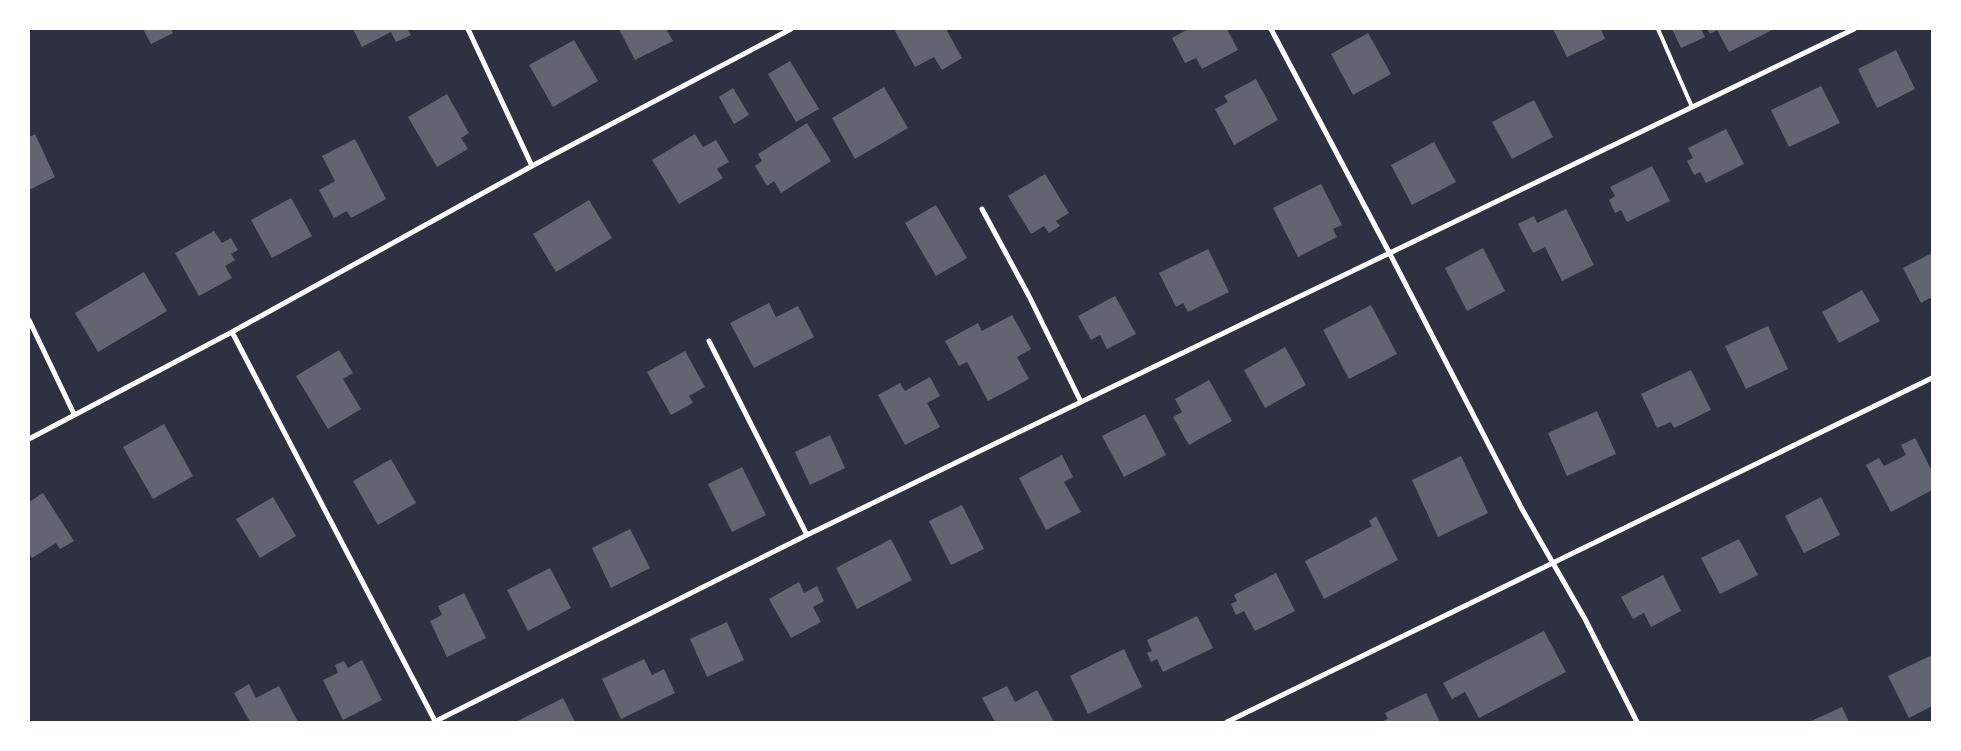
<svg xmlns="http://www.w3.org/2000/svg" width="1961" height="751" font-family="'Crimson Pro',serif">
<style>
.building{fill:#626471}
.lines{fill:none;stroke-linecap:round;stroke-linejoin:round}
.service{stroke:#fff;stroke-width:4}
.minor{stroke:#fff;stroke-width:5}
</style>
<rect width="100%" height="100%" fill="#2d3142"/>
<!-- building -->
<path class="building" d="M143 29H171L173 33 151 44Z
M353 29H407L411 35 396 42 391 32 362 47Z
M619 29H666L673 41 635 60Z
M894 29H946L962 58 942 70 934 57 915 67Z
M1188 29H1227L1238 50 1202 69 1196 58 1185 63 1172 38Z
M1553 29H1601L1605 39 1567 57Z
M1672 29H1701L1705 37 1681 48Z
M1707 29H1774L1729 52 1717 30 1710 34Z
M1368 33 1391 74 1353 95 1331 54Z
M574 40 598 81 553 107 529 65Z
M1896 50 1915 89 1877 108 1858 69Z
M790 61 819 109 796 122 768 74Z
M1256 79 1278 120 1234 145 1215 109 1228 102 1224 96Z
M1821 86 1840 123 1789 147 1771 110Z
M884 87 908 128 855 159 832 118Z
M733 88 749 115 734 124 719 97Z
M447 94 469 133 461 138 468 149 437 167 408 117Z
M1534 100 1553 137 1512 159 1492 122Z
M807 123 831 161 781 193 774 181 767 186 755 166 762 161 758 154Z
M1726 129 1744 164 1706 183 1700 172 1694 175 1687 161 1693 158 1688 148Z
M35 134 55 177 29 190V137Z
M695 134 703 147 716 140 729 162 717 169 723 178 679 204 652 160Z
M355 139 386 199 351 218 347 211 334 218 319 190 335 181 322 156Z
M1434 142 1456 182 1412 205 1391 165Z
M1652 166 1670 201 1627 222 1621 210 1615 213 1609 200 1615 196 1610 187Z
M1045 174 1069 213 1056 221 1060 226 1049 233 1044 226 1031 234 1008 196Z
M1321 184 1342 225 1333 229 1337 237 1298 257 1273 208Z
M291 198 312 236 272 258 251 220Z
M589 200 612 238 556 272 533 234Z
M936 205 967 258 936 276 905 223Z
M1566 209 1594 265 1562 281 1545 247 1533 253 1518 224 1534 216 1537 223Z
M214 231 222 243 231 238 238 250 231 254 235 260 225 266 232 278 199 296 175 253Z
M1483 248 1505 291 1467 311 1445 268Z
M1208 249 1229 292 1188 312 1183 303 1176 307 1159 273Z
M1932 253V297L1921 303 1903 268Z
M144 272 167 311 98 352 75 313Z
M1862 290 1880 321 1839 343 1822 312Z
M1115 296 1136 334 1107 349 1100 335 1091 340 1078 316Z
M769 303 776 317 798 306 814 337 754 368 730 323Z
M1371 305 1397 354 1349 379 1323 330Z
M1012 315 1031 349 1017 357 1029 379 988 401 967 362 959 366 945 341 978 323 982 331Z
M1768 326 1788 369 1746 389 1725 346Z
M1285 347 1306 385 1265 408 1244 370Z
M339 350 353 373 343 379 361 409 328 429 296 376Z
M685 351 705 387 689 396 693 403 671 415 647 372Z
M1691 370 1711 410 1674 428 1671 422 1657 428 1641 394Z
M930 377 940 396 927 403 940 427 905 445 878 395 900 383 905 391Z
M1209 380 1232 421 1189 445 1173 417 1182 412 1175 399Z
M1597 411 1616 454 1567 476 1548 433Z
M1145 414 1166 455 1124 477 1102 436Z
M164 424 193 476 153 499 123 447Z
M830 435 845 468 810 485 795 452Z
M1915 438 1932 471V490L1891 512 1866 465 1879 458 1884 466 1906 455 1901 445Z
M1062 455 1073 477 1064 482 1081 512 1046 530 1019 478Z
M1461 456 1488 513 1438 537 1412 480Z
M391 459 416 503 378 525 353 481Z
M742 467 766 515 732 532 708 484Z
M43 493 74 541 60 549 56 543 32 558 29 553V502Z
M273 497 296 536 260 558 236 519Z
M1821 497 1840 535 1804 553 1785 516Z
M962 505 984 549 951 565 929 521Z
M1376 516 1398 560 1324 599 1305 561 1372 526 1369 521Z
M630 529 650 568 611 588 592 548Z
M891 539 912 580 857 609 836 568Z
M1739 539 1758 575 1720 594 1701 558Z
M550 568 571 608 528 631 507 590Z
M1276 573 1295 611 1255 631 1244 611 1236 615 1231 604 1237 601 1234 595Z
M1663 575 1681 611 1651 627 1644 613 1633 619 1621 597Z
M799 582 804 593 817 586 824 601 813 607 821 622 791 638 769 599Z
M464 593 486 638 447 657 430 621 442 615 438 606Z
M1197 616 1213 648 1163 672 1157 659 1151 662 1147 653 1152 651 1147 640Z
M727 622 744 660 707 677 690 639Z
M1544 631 1566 672 1479 718 1465 692 1452 699 1443 683Z
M1124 649 1142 687 1088 714 1070 676Z
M1932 655V706L1909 718 1888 676Z
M644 659 652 675 664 669 675 693 621 719 602 679Z
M362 660 382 700 343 720 323 680 338 673 335 665 344 661 348 668Z
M249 684 256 698 279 686 298 722H250L234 693Z
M1007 686 1015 702 1037 690 1054 722H995L982 698Z
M1426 693 1440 722H1381L1388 719 1385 713Z
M563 698 575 722H516Z
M1842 707 1849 722H1809Z"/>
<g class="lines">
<!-- service -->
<path class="service" d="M1658 29 1692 107"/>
<!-- minor -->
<path class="minor" d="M468 29 532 166
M1271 29 1390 254 1522 509 1585 619 1637 722
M982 209 1029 296 1081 402 1854 29
M29 320 74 414
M232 332 435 721
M709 341 807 535 1081 402
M29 439 232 332 532 166 791 29
M434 722 807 535
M1227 722 1932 378"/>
</g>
<!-- border -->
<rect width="1961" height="751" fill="none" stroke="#ffffff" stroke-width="60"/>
</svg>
